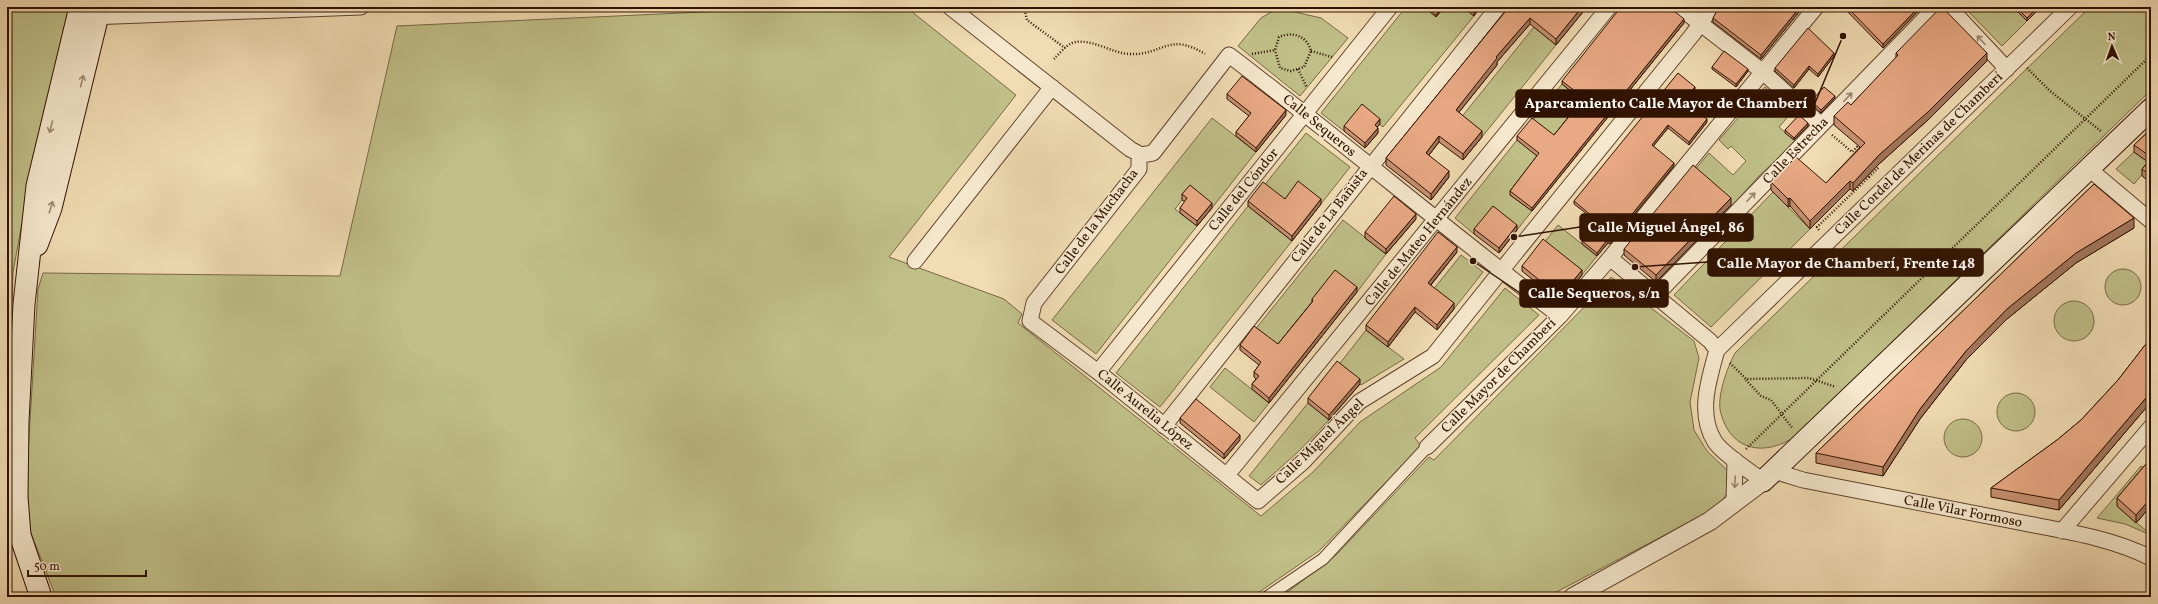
<svg xmlns="http://www.w3.org/2000/svg" width="2158" height="604" font-family="Vollkorn,serif">
<style>
.green{fill:#c0bf88;stroke:#786844}
.lines{fill:none;stroke-linecap:round;stroke-linejoin:round}
.pedestrian-casing{stroke:#60442d;stroke-width:13}
.minor-casing{stroke:#60442d;stroke-width:17}
.tertiary-casing{stroke:#60442d;stroke-width:20}
.secondary-casing{stroke:#301200;stroke-width:23}
.path{stroke:#301200;stroke-width:2.5;stroke-dasharray:1 2;stroke-linecap:butt}
.pedestrian{stroke:#f6e8ce;stroke-width:11}
.minor{stroke:#f6e8ce;stroke-width:15}
.tertiary{stroke:#f6e8ce;stroke-width:18}
.secondary{stroke:#f6e8ce;stroke-width:21}
.wall{fill:#c89172;stroke:#301200}
.shaded-wall{fill:#a2765c;stroke:#301200}
.building{fill:#e8a984;stroke:#301200}
.oneway{stroke:#9d8871}
.labels{text-anchor:middle;dominant-baseline:central;stroke-width:3;stroke-linejoin:round;paint-order:stroke}
.street-label{font-size:14px;fill:#301200;stroke:#f6e8ce}
.leader{fill:none;stroke:#301200;stroke-width:1.5}
.callout-dot{fill:#301200;stroke:#f6e8ce;stroke-width:1.5}
.callout{fill:#301200;stroke:#301200;stroke-width:1.5}
.callout-label{font-size:15px;text-anchor:middle;font-weight:bold;fill:#fff}
</style>
<rect width="100%" height="100%" fill="#f1dcb3"/>
<filter id="stains"><feTurbulence type="fractalNoise" baseFrequency=".005" numOctaves="4"/><feColorMatrix values="0 0 0 0 .2 0 0 0 0 .09 0 0 0 0 .02 0 0 0 .5 -.17"/></filter>
<radialGradient id="worn" r=".72"><stop offset=".6" stop-color="#630" stop-opacity="0"/><stop offset="1" stop-color="#630" stop-opacity=".3"/></radialGradient>
<!-- green -->
<path class="green" d="M7 7H73L29 185 13 272 7 453Z
M813 7H906L1016 95 889 257 1004 299 1022 314 1018 323 1261 516 1313 472 1360 422 1441 367 1505 288 1539 315 1415 438 1421 446 1319 551 1252 597H56L30 531 26 487 38 289 43 273 340 276 397 26Z
M1406 7H1463L1474 16 1383 127 1362 109 1344 131 1321 113Z
M1964 7H2017L2015 9 2027 21 2002 46Z
M2090 7H2151V90L1796 436C1767 456 1732 453 1721 414 1716 398 1727 368 1735 353Z
M1278 8 1321 18 1348 38 1300 96 1238 46 1261 18Z
M1534 27 1556 45 1482 137 1460 119Z
M1562 84 1584 102 1554 139 1532 121Z
M1765 87 1792 112 1779 127 1796 142 1760 175 1732 206 1693 172 1709 153 1733 175 1746 161 1731 146 1728 149 1719 140Z
M1212 118 1256 152 1212 208 1190 190 1175 209 1197 226 1096 354 1052 320Z
M1306 133 1350 167 1321 204H1284L1263 187Z
M1517 140 1539 157 1510 195 1532 211 1517 230 1493 211 1474 234 1455 218Z
M2134 152 2151 164 2134 184 2116 169Z
M1773 192 1810 229 1711 327 1674 295Z
M1248 206 1292 241 1160 407 1116 373Z
M1343 220 1386 254 1357 292 1336 275 1277 349 1254 331Z
M1558 225 1597 256 1582 275 1543 244Z
M1461 255 1483 272 1454 309 1432 291Z
M2105 287a18 18 0 1 1 36 0a18 18 0 1 1-36 0Z
M1611 277 1694 341 1699 358 1690 402 1694 430 1707 451 1729 472V491L1716 508 1547 597H1281L1336 555 1429 457 1434 460 1593 298Z
M2054 321a20 20 0 1 1 40 0a20 20 0 1 1-40 0Z
M1366 330 1404 359 1361 385 1337 367Z
M1225 368 1269 403 1254 422 1210 387Z
M1997 412a19 19 0 1 1 38 0a19 19 0 1 1-38 0Z
M1308 403 1329 420 1298 452 1261 485 1249 476Z
M1944 438a19 19 0 1 1 38 0a19 19 0 1 1-38 0Z
M2141 466 2147 470 2117 506 2149 533 2151 531V535L2125 524 2097 518Z"/>
<g class="lines">
<!-- pedestrian casing -->
<g class="pedestrian-casing">
<path id="pedestrian" d="M1267 597 1323 559 1427 447"/>
</g>
<!-- minor casing -->
<g class="minor-casing">
<path id="minor" d="M950 7 1130 149 1141 155
M1679 7 1763 72 1821 125
M1949 7 2007 69
M89 17 361 7
M2088 168 2151 221
M1610 258 1710 341 1717 350
M915 261 1052 87
M1656 295 1936 7
M1560 316C1448 231 1341 140 1229 55L1153 153 1141 155 1139 161V169L1136 173 1034 303 1030 321 1098 372 1258 501 1304 461 1359 402 1433 356 1513 256 1693 34 1712 7
M1098 372 1390 7
M1164 426 1498 7
M1427 447 1560 316 1610 258 1816 7
M1774 471 1803 480C1871 493 1940 507 2008 520 2056 530 2108 536 2151 558
M1227 475 1609 7
M1763 481C1751 472 1723 454 1715 442 1697 414 1709 379 1717 350L2070 7
M1734 503 1735 460
M2062 531 2151 427"/>
</g>
<!-- tertiary casing -->
<g class="tertiary-casing">
<path id="tertiary" d="M1573 597 1710 521 1763 481"/>
</g>
<!-- secondary casing -->
<g class="secondary-casing">
<path id="secondary" d="M37 245 51 208 100 7
M1763 481 2151 109
M41 597 20 535 17 497 18 421 24 304 37 186 80 7"/>
</g>
<!-- path -->
<path class="path" d="M581 7V13
M1024 7 1027 20 1065 48
M1311 51 1332 57
M1252 54 1275 50 1279 37C1293 31 1307 36 1311 51L1304 67 1291 71 1280 68 1275 50
M1054 59C1059 54 1065 46 1072 43 1090 37 1111 53 1129 54 1163 56 1168 31 1205 54
M2027 68 2050 91 2102 132
M1298 69 1307 88
M1832 135 1852 152 1857 147 1861 151
M1869 177 1879 167
M1819 230 1817 227 1869 177
M1730 363 1746 379 1809 378 1836 387
M1746 380 1761 396 1771 400 1793 429
M1746 449 2151 55"/>
<!-- pedestrian -->
<use href="#pedestrian" class="pedestrian"/>
<!-- minor -->
<use href="#minor" class="minor"/>
<!-- tertiary -->
<use href="#tertiary" class="tertiary"/>
<!-- secondary -->
<use href="#secondary" class="secondary"/>
</g>
<!-- wall -->
<path class="wall" d="M1424 7H1444L1436 17Z
M1463 7H1480L1474 16Z
M1509 7H1587L1556 45 1530 24 1497 62V65L1459 112 1482 137 1463 160 1439 142 1429 155 1449 177 1431 200 1386 165V158Z
M1694 7H1701L1698 11Z
M1803 7 1761 59 1713 22V18Z
M1843 7H1922L1883 48Z
M2015 7H2041L2027 21 2015 9Z
M1673 10 1684 23 1532 211 1510 195V191L1537 156 1517 140V136L1554 135 1582 100 1562 84V81Z
M1896 53 1987 61 1929 119 1879 164 1853 191 1850 189 1810 229 1790 206 1788 207 1771 190V182L1826 183 1860 147 1834 125V116L1851 105 1896 58Z
M1834 56 1818 77 1809 69 1794 88 1775 71V68Z
M1712 67 1748 71 1736 87 1712 69Z
M1695 90 1685 102 1707 122 1689 145 1668 128 1653 146 1674 166 1610 244 1608 243 1597 256 1582 244V241L1597 222 1574 204V201Z
M1227 94 1286 115 1256 152 1236 136V132L1249 116 1227 99Z
M1835 98 1821 113 1811 104V101Z
M1380 124 1377 127 1378 133 1365 148 1344 131V126Z
M1808 126 1794 140 1785 133V130Z
M2151 129V183L2142 176V169L2148 162 2134 152V145Z
M2094 184 2134 228 2076 263 2007 319 1966 360 1920 419 1883 476 1816 463V453Z
M1182 194 1212 208 1197 226 1180 213V208L1185 202 1182 200Z
M1248 201 1321 204 1292 241 1248 206Z
M1731 205 1656 282 1624 255V249Z
M1416 219 1386 254 1365 238V232Z
M1474 229 1517 230 1499 253 1474 234Z
M1457 252 1431 285 1454 309 1437 330 1415 312 1388 347 1366 330V325Z
M1522 266 1582 275 1560 302 1522 271Z
M1357 292 1269 403 1252 389V384L1256 379 1254 377V372L1259 365 1240 350V345L1278 344 1312 302V299Z
M2151 337V402L2059 510 1991 497V488L2057 440 2081 420 2118 380 2149 340Z
M1360 384 1329 420 1308 403V398Z
M1180 418 1240 440 1224 459 1180 423Z
M2151 458V506L2136 523 2117 506V498Z"/>
<!-- shaded-wall -->
<path class="shaded-wall" d="M1442 7H1444L1436 17V15Z
M1477 7H1480L1474 16V12Z
M1582 7H1587L1556 45V39Z
M1698 7H1701L1698 11Z
M1800 7H1803L1761 59V55Z
M1919 7H1922L1883 48V44Z
M2038 7H2041L2027 21V18Z
M1530 18V24L1497 62V65L1456 116V110L1496 57Z
M1684 19V23L1532 211V208Z
M1834 53V56L1818 77V74Z
M1987 53V61L1929 119 1879 164 1853 191V183L1879 155Z
M1809 66V69L1794 88V85Z
M1748 69V71L1736 87V84Z
M1695 87V90L1683 104V101Z
M1835 96V98L1821 113V110Z
M1286 110V115L1256 152V148Z
M1380 119V124L1375 130V125Z
M1707 119V122L1689 145V142Z
M1808 123V126L1794 140V138Z
M1668 125V128L1652 148V145Z
M1378 128V133L1365 148V143Z
M1482 131V137L1463 160V154Z
M1439 136V142L1426 159V153Z
M1674 163V166L1610 244V241Z
M1449 171V177L1431 200V194Z
M1850 181V189L1810 229V221Z
M1731 198V205L1656 282V275Z
M1790 198V206L1788 207V199Z
M1321 199V204L1292 241V236Z
M1212 203V208L1197 226V221Z
M1416 214V219L1386 254V249Z
M2134 218V228L2076 263 2007 319 1966 360 1920 419 1883 476V467L1920 409 1966 351 2007 309 2076 253Z
M1517 225V230L1499 253V248Z
M1608 239V243L1597 256V253Z
M1457 247V252L1428 288V283Z
M1582 270V275L1560 302V297Z
M1357 287V292L1269 403V398Z
M1454 303V309L1437 330V325Z
M1415 307V312L1388 347V342Z
M1360 379V384L1329 420V415Z
M2151 392V402L2059 510V500Z
M1240 435V440L1224 459V454Z
M2151 498V506L2136 523V515Z"/>
<!-- building -->
<path class="building" d="M1427 7H1442L1436 15Z
M1468 7H1477L1474 12Z
M1509 7H1582L1556 39 1530 18 1496 57 1497 58 1456 110 1482 131 1463 154 1439 136 1426 153 1449 171 1431 194 1386 158Z
M1621 7H1672L1673 10 1684 19 1532 208 1510 191 1539 153 1517 136 1532 118 1554 135 1584 98 1562 81Z
M1719 7H1800L1761 55 1713 18Z
M1847 7H1919L1883 44Z
M1941 7H1942L1987 53 1929 111 1879 155 1853 183 1850 181 1810 221 1790 198 1788 199 1771 182 1796 157 1826 183 1865 143 1834 116 1848 102 1851 105 1898 55 1896 53Z
M2016 7H2038L2027 18Z
M1808 28 1834 53 1818 74 1809 66 1794 85 1775 68Z
M1724 51 1748 69 1736 84 1712 67Z
M1678 73 1695 87 1683 101 1707 119 1689 142 1668 125 1652 145 1674 163 1610 241 1608 239 1597 253 1582 241 1598 221 1574 201Z
M1242 76 1286 110 1256 148 1236 132 1251 113 1227 94Z
M1824 87 1835 96 1821 110 1811 101Z
M1362 104 1380 119 1375 125 1378 128 1365 143 1344 126Z
M1799 115 1808 123 1794 138 1785 130Z
M2151 129V157L2134 145Z
M2151 159V176L2142 169Z
M1693 165 1731 198 1656 275 1624 249Z
M1298 181 1321 199 1292 236 1248 201 1263 182 1285 199Z
M2094 184 2134 218 2076 253 2007 309 1966 351 1920 409 1883 467 1816 453Z
M1190 185 1212 203 1197 221 1180 208 1187 198 1182 194Z
M1394 196 1416 214 1386 249 1365 232Z
M1493 206 1517 225 1499 248 1474 229Z
M1438 232 1457 247 1428 283 1454 303 1437 325 1415 307 1388 342 1366 325Z
M1543 239 1582 270 1560 297 1522 266Z
M1335 270 1357 287 1269 398 1252 384 1259 376 1254 372 1261 362 1240 345 1254 326 1278 344 1313 301 1312 299Z
M2151 337V392L2059 500 1991 488 2057 440 2081 420 2118 380 2149 340Z
M1337 361 1360 379 1329 415 1308 398Z
M1196 399 1240 435 1224 454 1180 418Z
M2151 458V498L2136 515 2117 498Z"/>
<!-- one-way arrows -->
<defs><path id="oneway-shaft" d="M-6 0H5M1.5-3L5.5 0L1.5 3" fill="none" stroke-width="1.6" stroke-linecap="round" stroke-linejoin="round"/></defs>
<g class="oneway">
<use href="#oneway-shaft" transform="translate(1981 40) rotate(-133)"/>
<use href="#oneway-shaft" transform="translate(82 81) rotate(-76)"/>
<use href="#oneway-shaft" transform="translate(1848 97) rotate(-46)"/>
<use href="#oneway-shaft" transform="translate(51 127) rotate(104)"/>
<use href="#oneway-shaft" transform="translate(1751 197) rotate(-46)"/>
<use href="#oneway-shaft" transform="translate(51 207) rotate(-73)"/>
<use href="#oneway-shaft" transform="translate(1735 482) rotate(93)"/>
</g>
<g class="labels">
<!-- street labels -->
<g class="street-label">
<text transform="translate(1319 126) rotate(39)">Calle Sequeros</text>
<text transform="translate(1796 151) rotate(-46)">Calle Estrecha</text>
<text transform="translate(1919 154) rotate(-44)">Calle Cordel de Merinas de Chamberí</text>
<text transform="translate(1244 190) rotate(-51)">Calle del Cóndor</text>
<text transform="translate(1330 216) rotate(-52)">Calle de La Bañista</text>
<text transform="translate(1097 222) rotate(-53)">Calle de la Muchacha</text>
<text transform="translate(1419 242) rotate(-51)">Calle de Mateo Hernández</text>
<text transform="translate(1499 376) rotate(-45)">Calle Mayor de Chamberí</text>
<text transform="translate(1145 410) rotate(39)">Calle Aurelia López</text>
<text transform="translate(1320 442) rotate(-44)">Calle Miguel Ángel</text>
<text transform="translate(1963 512) rotate(11)">Calle Vilar Formoso</text>
</g>
</g>
<!-- callouts -->
<path class="leader" d="M1843 36L1815 103M1514 237L1580 227M1635 267L1708 262M1473 261L1520 293"/>
<g class="callout-dot">
<circle cx="1843" cy="36" r="4"/>
<circle cx="1514" cy="237" r="4"/>
<circle cx="1635" cy="267" r="4"/>
<circle cx="1473" cy="261" r="4"/>
</g>
<g class="callout">
<rect x="1516" y="90" width="299" height="27" rx="4"/>
<rect x="1580" y="214" width="173" height="27" rx="4"/>
<rect x="1708" y="249" width="275" height="27" rx="4"/>
<rect x="1520" y="280" width="148" height="27" rx="4"/>
</g>
<g class="callout-label">
<text x="1666" y="108">Aparcamiento Calle Mayor de Chamberí</text>
<text x="1666" y="232">Calle Miguel Ángel, 86</text>
<text x="1846" y="268">Calle Mayor de Chamberí, Frente 148</text>
<text x="1594" y="298">Calle Sequeros, s/n</text>
</g>
<!-- margin -->
<rect width="2158" height="604" fill="none" stroke="#f1dcb3" stroke-width="24"/>
<rect x="8" y="8" width="2142" height="588" fill="none" stroke="#301200" stroke-width="2"/>
<rect x="12" y="12" width="2134" height="580" fill="none" stroke="#301200"/>
<!-- north arrow -->
<g transform="translate(2112 46) rotate(358)" stroke="#f6e8ce" stroke-width="3" paint-order="stroke">
<path d="M0-3L7 15L0 10L-7 15Z" fill="#301200"/>
<text y="-6" font-size="11" font-weight="bold" text-anchor="middle" fill="#301200">N</text>
</g>
<!-- scale -->
<path d="M28 570v6h118v-6" fill="none" stroke="#301200" stroke-width="2"/>
<text x="34" y="570" font-size="12" fill="#301200" stroke="#f6e8ce" stroke-width="3" paint-order="stroke">50 m</text>
<rect width="100%" height="100%" filter="url(#stains)"/>
<rect width="100%" height="100%" fill="url(#worn)"/>
</svg>
